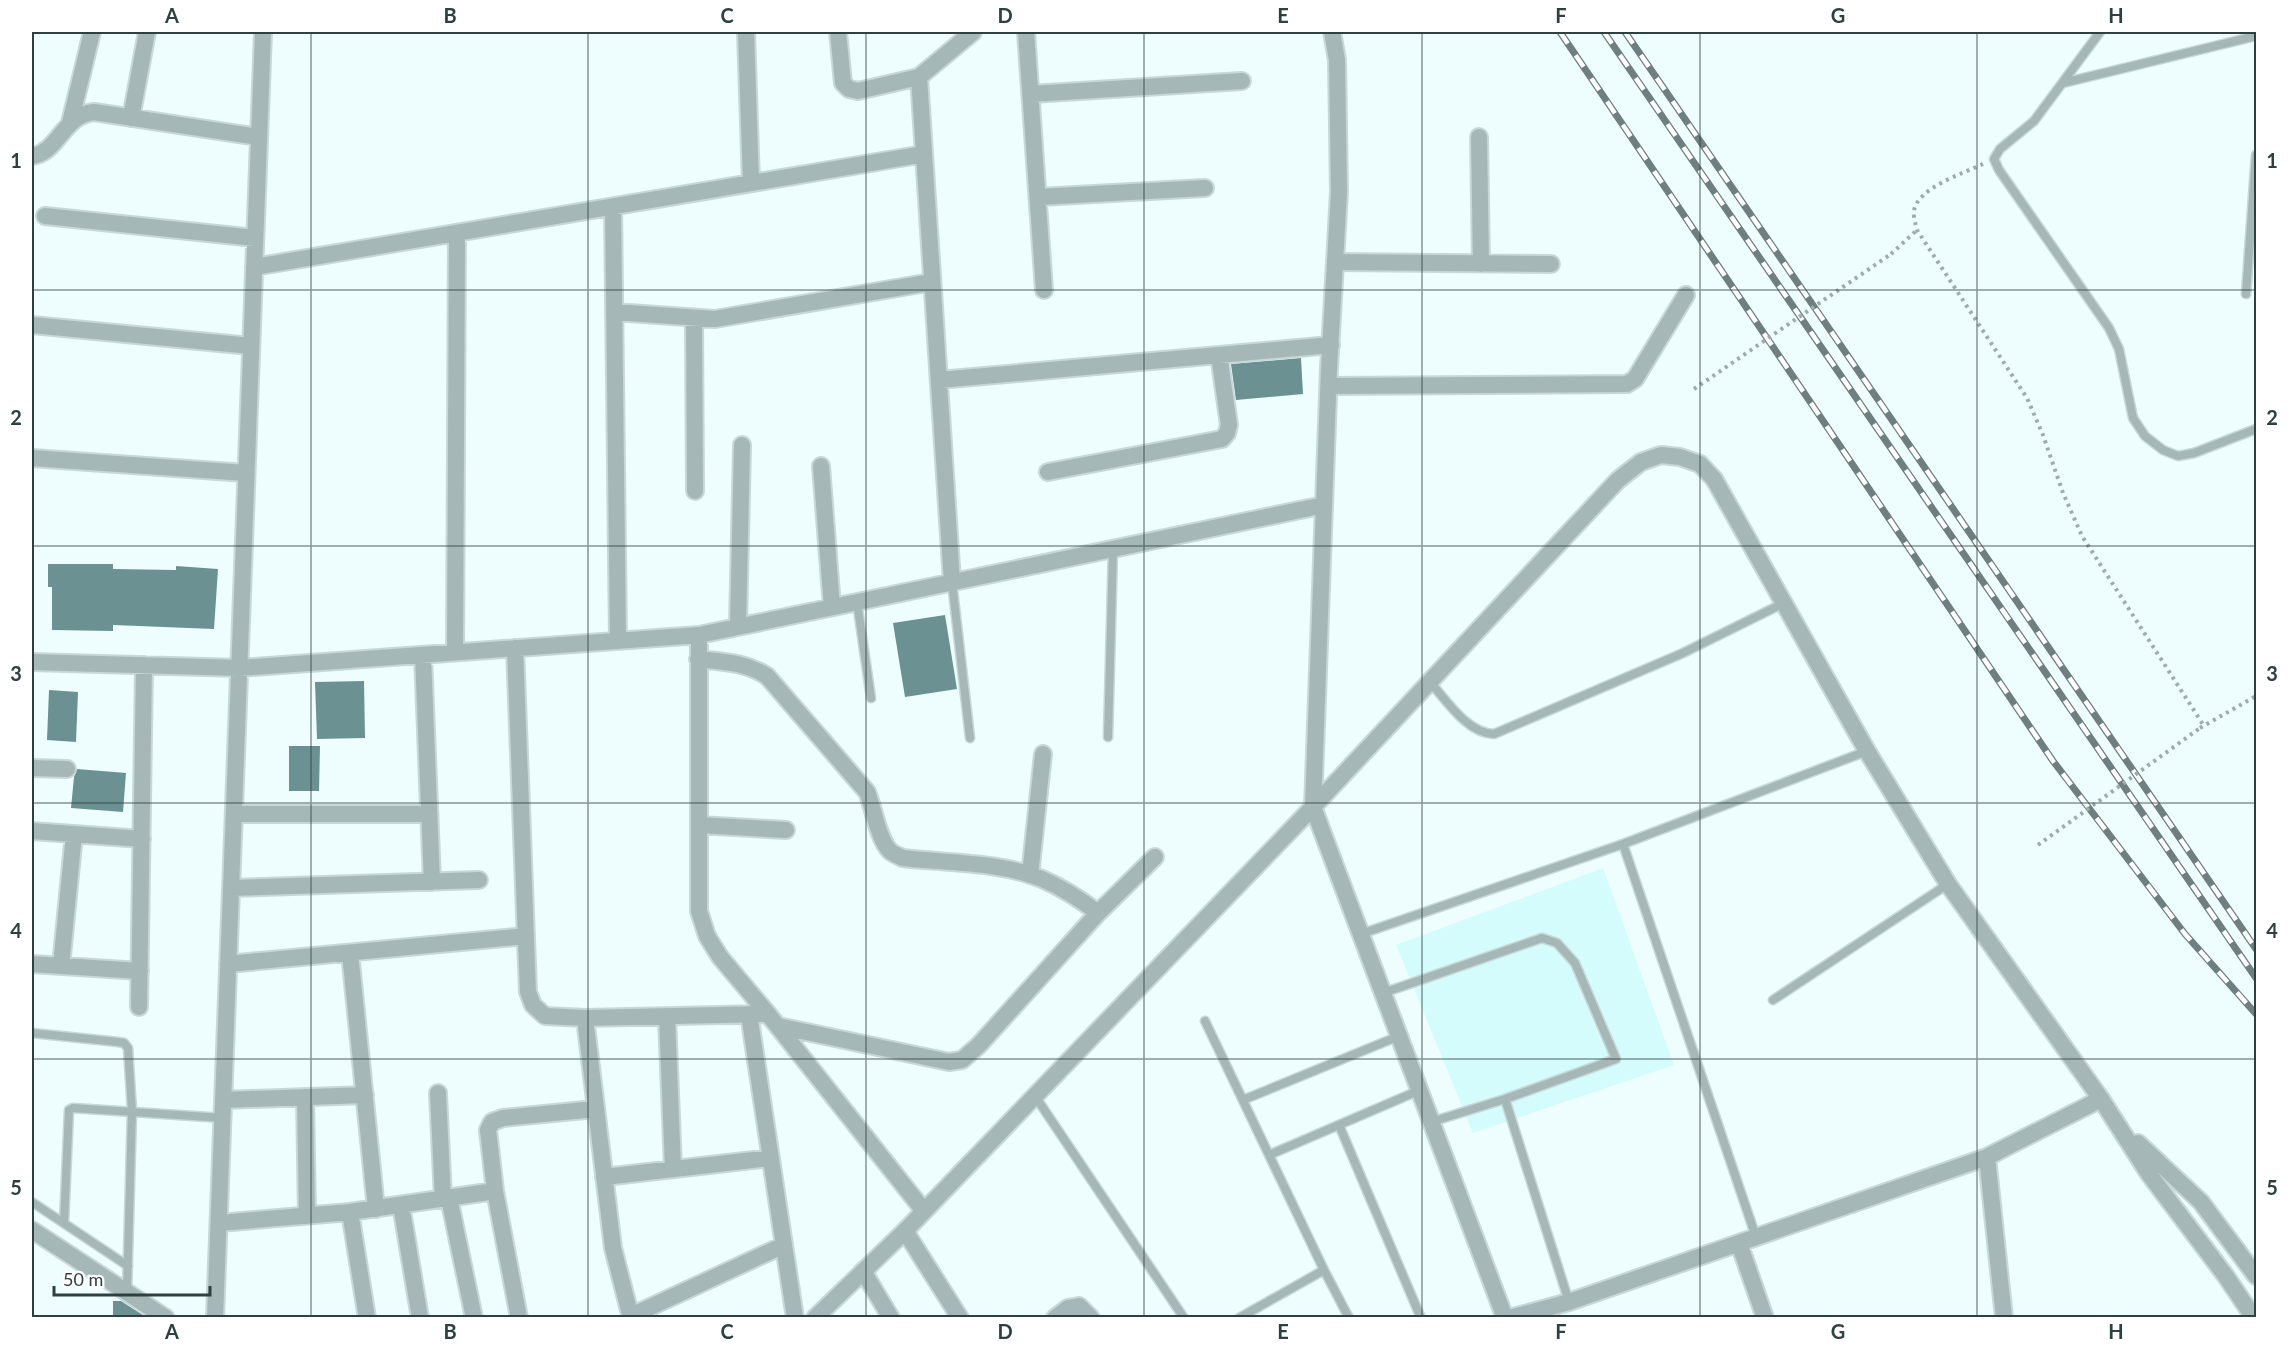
<svg xmlns="http://www.w3.org/2000/svg" width="2288" height="1349" font-family="Lato,sans-serif">
<style>
.built{fill:#d4fcfd}
.building{fill:#6b9192}
.lines{fill:none;stroke-linecap:round;stroke-linejoin:round}
.service-casing{stroke:#c8d8d8;stroke-width:11}
.minor-casing{stroke:#c8d8d8;stroke-width:20}
.tertiary-casing{stroke:#c8d8d8;stroke-width:20}
.path{stroke:#9cacac;stroke-width:4;stroke-dasharray:3 4.5;stroke-linecap:butt}
.service{stroke:#a6b7b7;stroke-width:8}
.minor{stroke:#a6b7b7;stroke-width:16}
.tertiary{stroke:#a6b7b7;stroke-width:16}
.rail-casing{stroke:#6f7f7f;stroke-width:7}
.rail{stroke:#fff;stroke-width:4.5;stroke-dasharray:14;stroke-linecap:butt}
.path-bridge{stroke:#9cacac;stroke-width:4;stroke-dasharray:3 4.5;stroke-linecap:butt}
.grid{fill:none;stroke:#2f4040;stroke-width:1.5;stroke-opacity:0.55}
.neatline{fill:none;stroke:#2f4040;stroke-width:2}
.grid-label{font-size:20px;text-anchor:middle;font-weight:bold;fill:#2f4040}
</style>
<rect width="100%" height="100%" fill="#eefefe"/>
<!-- built -->
<path class="built" d="M1603 868 1674 1065 1473 1133 1396 945Z"/>
<!-- building -->
<path class="building" d="M1301 358 1303 394 1236 400 1231 364Z
M48 564H113V569L176 570V566L218 569 214 629 113 625V631L52 630V587H48Z
M945 615 957 689 905 697 893 623Z
M364 681 365 738 317 739 315 682Z
M49 690 78 692 76 742 47 740Z
M289 746H320L319 791H289Z
M77 769 126 773 123 812 71 808 74 777Z
M113 1301H121L146 1317H113Z"/>
<g class="lines">
<!-- service casing -->
<g class="service-casing">
<path id="service" d="M2100 32 2034 121 2000 149 1994 159 1999 170 2109 328 2119 349 2133 418 2145 436 2163 450 2178 456 2194 453 2256 429
M2063 83 2256 36
M2246 294 2256 155
M952 582 970 738
M857 602 871 698
M1430 682C1447 701 1467 733 1494 734L1683 653 1784 603
M1108 737 1113 549
M1623 844 1756 1237
M1361 934 1623 844 1867 751
M1383 993 1542 938 1557 943 1575 963 1616 1059 1505 1099 1431 1122
M1773 1000 1948 884
M1205 1021 1324 1270 1349 1318
M32 1033 118 1042 124 1043 128 1048 132 1111 127 1292
M1035 1096 1184 1318
M1505 1099 1569 1302
M1243 1100 1399 1036
M1339 1125 1421 1318
M1269 1155 1420 1090
M32 1202 128 1266
M64 1223 69 1110 73 1108 223 1118
M1239 1318 1324 1270"/>
</g>
<!-- minor casing -->
<g class="minor-casing">
<path id="minor" d="M746 32 751 183
M838 32 843 83 849 89 858 91 919 77
M1026 32 1044 290
M1031 94 1242 81
M131 118 147 32
M70 123 92 32
M1479 137 1481 264
M32 156C58 153 63 115 94 112L259 137
M1039 197 1205 188
M613 207 618 640
M45 216 255 238
M1335 262 1551 264
M254 267 924 154
M614 312 715 319 932 282
M694 318 695 491
M32 325 251 346
M939 380 1331 345
M1329 386 1627 384 1635 379 1686 295
M32 458 246 473
M821 466 832 607
M1048 472 1222 439 1227 433 1229 425 1219 355
M952 582 919 77 973 32
M738 626 742 445
M699 635V911L707 936 720 957 768 1014 924 1211
M515 648 528 992 533 1005 545 1016 585 1018 768 1014
M455 652 457 233
M423 655 432 882
M698 659C723 662 745 662 767 676L867 792C874 809 878 839 890 851 893 854 899 856 903 858 947 863 1002 862 1042 879 1063 888 1080 899 1098 913
M32 662 239 668 699 635 1324 505
M32 768 67 769
M234 814H429
M699 825 786 830
M32 831 142 839
M1030 875 1043 754
M231 888 479 880
M350 953 376 1209
M32 964 140 971
M228 964 526 936
M61 966 74 834
M139 1007 144 665
M749 1014 795 1318
M667 1016 673 1169
M585 1018 613 1248 631 1318
M778 1026 949 1062 962 1060 979 1045 1098 913 1155 857
M438 1093 443 1199
M305 1097 307 1216
M223 1100 365 1095
M1987 1157 2004 1318
M604 1177 771 1158
M449 1198 474 1318
M401 1205 420 1318
M350 1212 367 1318
M219 1223 350 1212 495 1191
M905 1231 960 1318
M1739 1243 1765 1318
M863 1271 891 1318
M631 1316 784 1245
M215 1318 263 32
M519 1318 495 1191 488 1130 492 1122 503 1118 595 1109
M1055 1318 1068 1308 1079 1306 1091 1318
M1510 1318 1569 1302 1987 1157 2101 1099"/>
</g>
<!-- tertiary casing -->
<g class="tertiary-casing">
<path id="tertiary" d="M1332 32 1337 60 1339 192 1329 368 1313 807 1505 1318
M2138 1143 2201 1202 2256 1276
M32 1230 166 1318
M815 1318 905 1231 1313 807 1618 480 1641 462 1661 455 1680 457 1700 464 1714 479 1867 751 1948 884 2101 1099 2149 1174 2225 1275 2254 1318"/>
</g>
<!-- path -->
<path class="path" d="M1983 164C1964 173 1917 188 1914 211 1913 217 1916 225 1917 230L2027 398 2043 435 2063 493 2082 536 2204 726
M1891 254 1917 230
M2200 728 2256 696"/>
<!-- service -->
<use href="#service" class="service"/>
<!-- minor -->
<use href="#minor" class="minor"/>
<!-- tertiary -->
<use href="#tertiary" class="tertiary"/>
<!-- rail casing -->
<g class="rail-casing">
<path id="rail" d="M1560 32 2053 761 2185 934 2256 1014
M1604 32 2256 978
M1625 32 2256 949"/>
</g>
<!-- rail -->
<use href="#rail" class="rail"/>
<!-- path-bridge -->
<path class="path-bridge" d="M1694 389 1891 254
M2038 845 2200 728"/>
</g>
<!-- grid -->
<path class="grid" d="M311 32V1318M588 32V1318M866 32V1318M1144 32V1318M1422 32V1318M1700 32V1318M1977 32V1318M32 290H2256M32 546H2256M32 803H2256M32 1059H2256"/>
<!-- border -->
<rect width="2288" height="1349" fill="none" stroke="#ffffff" stroke-width="66"/>
<!-- scale -->
<path d="M54 1286v9h156v-9" fill="none" stroke="#2f4040" stroke-width="3"/>
<text x="63" y="1286" font-size="18" fill="#2f4040" stroke="#ffffff" stroke-width="4.5" paint-order="stroke">50 m</text>
<rect x="33" y="33" width="2222" height="1283" class="neatline"/>
<g class="grid-label">
<text x="172" y="23">A</text>
<text x="450" y="23">B</text>
<text x="727" y="23">C</text>
<text x="1005" y="23">D</text>
<text x="1283" y="23">E</text>
<text x="1561" y="23">F</text>
<text x="1838" y="23">G</text>
<text x="2116" y="23">H</text>
<text x="16" y="168">1</text>
<text x="2272" y="168">1</text>
<text x="16" y="425">2</text>
<text x="2272" y="425">2</text>
<text x="16" y="681">3</text>
<text x="2272" y="681">3</text>
<text x="16" y="938">4</text>
<text x="2272" y="938">4</text>
<text x="16" y="1195">5</text>
<text x="2272" y="1195">5</text>
<text x="172" y="1339">A</text>
<text x="450" y="1339">B</text>
<text x="727" y="1339">C</text>
<text x="1005" y="1339">D</text>
<text x="1283" y="1339">E</text>
<text x="1561" y="1339">F</text>
<text x="1838" y="1339">G</text>
<text x="2116" y="1339">H</text>
</g>
</svg>
